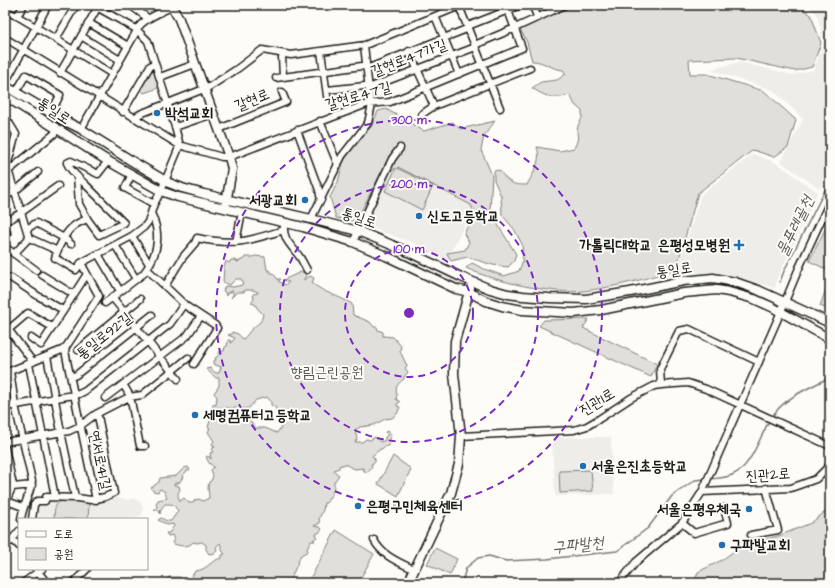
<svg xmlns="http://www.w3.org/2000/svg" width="835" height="588" font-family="'Architects Daughter','Poor Story',sans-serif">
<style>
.built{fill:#eeede9}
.green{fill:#e0dfdb;stroke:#7e7e7c}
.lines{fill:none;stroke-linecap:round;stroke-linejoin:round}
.stream{stroke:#797876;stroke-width:1.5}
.minor-casing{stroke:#1c1c1c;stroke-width:9}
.major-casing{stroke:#1c1c1c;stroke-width:11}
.minor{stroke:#fdfcf7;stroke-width:6}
.major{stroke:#fdfcf7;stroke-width:8}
.ring{fill:none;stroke:#7b2cbf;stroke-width:2;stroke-dasharray:7 5}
.poi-dot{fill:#1f6fb2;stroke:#fdfcf7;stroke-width:1.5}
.labels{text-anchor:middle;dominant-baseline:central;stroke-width:4;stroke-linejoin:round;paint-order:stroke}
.street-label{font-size:15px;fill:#1c1c1c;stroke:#fdfcf7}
.poi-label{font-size:15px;font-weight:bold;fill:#1c1c1c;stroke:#fdfcf7;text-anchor:start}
.park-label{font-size:15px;fill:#575655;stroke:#fdfcf7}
.water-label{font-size:16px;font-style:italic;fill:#5a5a58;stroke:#fdfcf7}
.centre{fill:#7b2cbf;stroke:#fdfcf7;stroke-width:2}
.ring-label{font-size:12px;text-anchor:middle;font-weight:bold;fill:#7b2cbf;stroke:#fdfcf7;stroke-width:4;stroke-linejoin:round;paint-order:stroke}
</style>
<rect width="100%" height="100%" fill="#fdfcf7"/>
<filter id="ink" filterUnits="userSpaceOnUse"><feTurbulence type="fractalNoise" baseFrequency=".025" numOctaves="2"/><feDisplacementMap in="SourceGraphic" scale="8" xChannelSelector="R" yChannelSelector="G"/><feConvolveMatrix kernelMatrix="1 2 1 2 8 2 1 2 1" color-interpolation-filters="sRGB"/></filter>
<g filter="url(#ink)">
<!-- built -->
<path class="built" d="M806 5H830V170L820 189 781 162 803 119 773 90 710 70 739 62 793 75 813 70 824 44 817 14Z
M753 154 775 162 818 192 776 281 775 288 724 273H676L701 195Z
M394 163 473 202 474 207 446 261 411 242 364 225Z
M552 437H611L614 494 555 496Z
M113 497 129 500 133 498 141 503 143 508 142 515 129 519H34L36 504 39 502 67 500 94 503Z"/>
<!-- green -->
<path class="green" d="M570 5H799L811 15 821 43 812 67 795 71 736 58 689 60 690 74H707L764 91 796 120 788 147 774 157 753 150 698 193 676 269C647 279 615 287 584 291 555 295 492 281 466 268L472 263 484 269 504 276 519 271 523 260 522 244 514 229 502 215 501 196 494 180V171L499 170C509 183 511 185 527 185 533 173 542 161 537 147L560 151 574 148C581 136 575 135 578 126 580 119 583 121 582 111L575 105 570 95C554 100 546 97 532 88L541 82 557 80 566 74 563 70C551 69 544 61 532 61L527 42 520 29Z
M154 65 161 87 144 93 139 88 151 67Z
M386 109 424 131 453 122 460 129 495 121 484 136 481 150 492 175 490 212 516 254 514 261 508 267 493 265 467 257 451 261 447 253 465 250 469 242 464 234 474 213 471 205 398 167 397 168 433 186 422 210 385 191 396 168 391 171 380 175 356 221 336 218 330 197 338 182 343 162 358 139 371 127 378 111Z
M830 220V271L809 261Z
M255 256 265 257 267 270H269L270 272 274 274 277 279H281L278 281 285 285 289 282 283 280 301 272 305 273 306 276 304 278V280L310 276 314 278 312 283C324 293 339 296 352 304L353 315 370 322 374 327H377L378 330 383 332V336L393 337 401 346 400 351 407 366 405 368 408 372 404 377V379C397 384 395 387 397 395L396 399 400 402 397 404V406L400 407 397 414 392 418 385 419 374 425 360 427 355 430 357 439 355 442H362L366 439 370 440 375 437 381 442 385 440V437L388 435 385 432 387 431 391 435 389 440 391 442 389 445 379 450 372 456 375 459V462L371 464 372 466 368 472 364 471 363 468 355 469 350 467 347 465H340L339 468 334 470 335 472 339 475 334 482C335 490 330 497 326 503H324L323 510 319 519 320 523 314 526 320 527 322 529 320 532 316 534 317 537 313 540 315 541H311L307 549 308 551 301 555 289 583H163L169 577H180L184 580 193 579 192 576 195 571C208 570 210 560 222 558V555L225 554 223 552 220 543 216 547 217 549 215 553 209 554 206 549V545L202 542 197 543 193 542C189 548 177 546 172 543L174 539 172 535 168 536 166 533H169L174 526 173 524 168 525 158 520 161 518 167 521H171L178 511C173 504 174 504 165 504L161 509 160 514 159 510H154L157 507 156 504 158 500 167 498 164 491 160 489 158 492 153 491 151 488 159 482 160 478 176 476 184 468 188 467 190 470H188L182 476 183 477 179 483H175L174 485 179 486 180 489C177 494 178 497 180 501L184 498 189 503H193L195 500 199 499 203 501 209 498C209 492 207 488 209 482L211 481 213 476 211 470 214 467 209 463 206 457 208 456 211 459 210 453 213 452 211 449 215 447 212 444 214 441 208 432 210 428 208 427 211 418 214 417 212 415 213 412H215V410L221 412 233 410 242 415 245 414V411H249V416L246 417 256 428H265L277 433 283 424 277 416 276 408 271 405V402L267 397 256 400 249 408 243 409 238 412 236 408H214L212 405 213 404 216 405 217 397 214 393 219 386V378H216L206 369 211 368 210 369 216 373H219L221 367 213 364V361L216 360 215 358 218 356 220 351H224L225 347 227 346 228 340H230L231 343 235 338 228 335 232 334V332L238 334 243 339C247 336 250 330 254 327 260 322 261 323 263 314L257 308 255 304 251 303 254 299 253 294 258 293V292L253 290H245L244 292H237L231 298 233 295V291H231L230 293 228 292 226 296 225 292 223 291 225 286 233 287 242 285 243 282 241 279H236L230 285 223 282 224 267 226 261 229 263 231 260H236L237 262 244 259 245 257H253Z
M830 272V310L820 306 827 286Z
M589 319 583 328 657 364 651 377 539 326 544 320Z
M393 456 411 469 398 496 378 484Z
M591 470 593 491 560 493 559 471Z
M61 501 83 502 89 504 88 519H54C55 512 53 505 61 501Z
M830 508V583H694L698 572 722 560 734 551 749 544 781 535 811 523Z
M336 530 374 554 358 583H308Z
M435 548 457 559 450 575 427 564Z"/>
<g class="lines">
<!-- stream -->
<path class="stream" d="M780 282 784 271 830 180
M772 417C784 397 810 388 830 377
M711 479C718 478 725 478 732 475 752 467 759 437 770 420
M463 583V579L466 568 478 558 489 556 506 561 547 559 617 551 648 528 672 496 695 480 705 479"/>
<!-- minor casing -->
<g class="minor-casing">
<path id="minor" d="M130 5 149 19
M532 5 538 18
M459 6 500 108
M5 11 17 16 49 35 112 74
M17 16 24 5
M435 16 459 74
M89 23 128 46
M81 36 120 60
M5 38 179 145 222 157H229L367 104 390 102 522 48 506 5
M56 39 76 5
M321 51 327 96
M409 51 434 106
M283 54 282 57 283 77
M60 73 99 5
M160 77 195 64
M276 78 362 66 369 68 464 30 468 26 521 5
M5 83 48 5
M327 90 365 86 371 87 473 48 477 44 515 28 565 5
M16 92 26 75 60 95 51 113
M123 112 150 66 155 63
M5 116 16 134 8 163 9 173 29 238 14 254
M422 116V114L434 106 530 68
M134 118 140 114 209 87 237 69 262 50 291 55 365 45 462 5
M320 121 338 165
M175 127 213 114
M81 129 135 34C139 19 162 13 174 5
M219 129 286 102 282 92
M297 130 319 190 321 200
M6 171 12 168 54 134 57 129
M132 174 125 188 154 204
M77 176 79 204 88 220 99 235 124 223C111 210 99 198 86 185 79 178 71 172 67 163L71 161 98 174 108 161
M5 196 15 191 38 172
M87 219C83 221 79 222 75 225 66 231 58 247 55 258L76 270 81 263 132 236 144 227 148 222 154 204 161 191 178 150 179 142 175 127 148 41 136 29 93 5
M311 219 342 156 368 123 372 104 370 99 364 45
M5 222 19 214 58 186
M284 227C283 240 292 246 299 256 302 260 304 265 307 270
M5 229 7 233
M27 229 36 223 64 238 71 244
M132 236 149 264
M29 238 58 251
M236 242 242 212
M353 242 392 159 400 148
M115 245 136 279
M5 247 36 270
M98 254 120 291
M81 263 99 296 66 347 65 351 96 500
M147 269 186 306 215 325 217 328 194 364
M42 275 73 294
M5 277 11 278 38 296 63 310
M165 286 183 257 195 243 197 238C234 246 249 241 284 230
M112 297 178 379
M105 303 143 274C158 255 162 235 151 213
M5 325 33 362
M8 330 28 313 52 327
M31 338 41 345 87 274
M78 350 140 299
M47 356 61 432 75 497
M29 364 55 497
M10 371 15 405 32 481C30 495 23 505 21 519
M5 373 62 350 66 347
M71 377 76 375 152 315
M123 384 130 396 140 446H145
M661 385 660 369 679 331 689 329 759 362
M105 398 187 336 201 316
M5 407 79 394 85 391 170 324 184 304
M461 436 574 430 587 426 599 419 631 398 654 386 661 385 688 383 706 389 830 446
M5 442 69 431 80 426 96 414 129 397 142 395 188 358
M5 448 13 485 5 504
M13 487 32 485
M702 492 791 488 816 479 830 465
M7 501 23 507
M32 519 34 505 37 501H45L46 497 77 498 91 500 105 497 114 493 98 416 96 414
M682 523 694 533 728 523 724 508
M751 535 778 530 766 488
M12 539 19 546
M374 540C382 556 399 562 415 570
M5 545 10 542 19 531
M36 569 47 583
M23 583 42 569
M73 583 87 569
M619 583 636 562 682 523 702 492 779 316 799 268 830 201"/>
</g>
<!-- major casing -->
<g class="major-casing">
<path id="major" d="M171 5 179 19 229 157 232 169 226 203
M5 86 63 120 81 129 135 163 169 183 182 188 204 194 311 219 358 231 404 250 461 277 490 289 508 294 523 296 549 298 586 299 630 292 683 281 713 278 735 282 758 290 830 323
M5 96 108 161 161 191 178 197 303 227 353 242 386 256 456 289 469 292 486 301 502 306 522 310 574 313 601 310 684 293 717 290 729 292 754 299 772 307 830 339
M408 583 451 493 459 464 461 436 454 374 455 341 470 288"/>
</g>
<!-- minor -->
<use href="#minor" class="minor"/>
<!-- major -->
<use href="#major" class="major"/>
</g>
</g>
<!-- distance rings -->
<g class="ring">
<circle cx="409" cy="313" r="64"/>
<circle cx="409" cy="313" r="129"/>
<circle cx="409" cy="313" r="193"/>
</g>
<!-- markers -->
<g class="poi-dot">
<circle cx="157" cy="113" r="4"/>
<circle cx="305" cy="200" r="4"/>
<circle cx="419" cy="216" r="4"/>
<path d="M737 239h4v4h4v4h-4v4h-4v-4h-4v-4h4z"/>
<circle cx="195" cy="415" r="4"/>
<circle cx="583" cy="466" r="4"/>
<circle cx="358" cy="506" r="4"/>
<circle cx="749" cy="509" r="4"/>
<circle cx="722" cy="545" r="4"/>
</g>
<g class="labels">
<!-- street labels -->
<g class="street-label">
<text transform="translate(409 58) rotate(-21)">갈현로47가길</text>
<text transform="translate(358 96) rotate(-16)">갈현로47길</text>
<text transform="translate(252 100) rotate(-22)">갈현로</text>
<text transform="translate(54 111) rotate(33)">통일로</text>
<text transform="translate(359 218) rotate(18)">통일로</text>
<text transform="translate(674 270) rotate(-9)">통일로</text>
<text transform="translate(104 336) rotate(-38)">통일로92길</text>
<text transform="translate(597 402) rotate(-31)">진관1로</text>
<text transform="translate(100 460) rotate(78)">연서로41길</text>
<text transform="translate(768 475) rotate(-4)">진관2로</text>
</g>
<!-- poi labels -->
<g class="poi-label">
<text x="165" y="113">박석교회</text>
<text x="297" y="200" text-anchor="end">서광교회</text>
<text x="427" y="216">신도고등학교</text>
<text x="730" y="245" text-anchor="end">가톨릭대학교 은평성모병원</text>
<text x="203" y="415">세명컴퓨터고등학교</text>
<text x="591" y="466">서울은진초등학교</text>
<text x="366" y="506">은평구민체육센터</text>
<text x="741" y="509" text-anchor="end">서울은평우체국</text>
<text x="730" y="545">구파발교회</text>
</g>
<!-- park labels -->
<g class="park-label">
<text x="327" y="372">향림근린공원</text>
</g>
<!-- water labels -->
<g class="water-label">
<text transform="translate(795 226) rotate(-64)">물푸레골천</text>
<text transform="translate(578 545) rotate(-6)">구파발천</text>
</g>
</g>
<circle cx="409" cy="313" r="6" class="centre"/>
<g class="ring-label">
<text x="409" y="124">300 m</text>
<text x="409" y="188">200 m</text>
<text x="409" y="253">100 m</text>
</g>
<!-- margin -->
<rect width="835" height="588" fill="none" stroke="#fdfcf7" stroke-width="20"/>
<rect x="10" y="10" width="815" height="568" fill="none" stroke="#1c1c1c" stroke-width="1.5" filter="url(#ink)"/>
<!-- legend -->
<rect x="18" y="518" width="130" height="52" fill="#fdfcf7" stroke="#a3a29f"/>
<rect x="26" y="531" width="20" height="6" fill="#fdfcf7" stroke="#a3a29f"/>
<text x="54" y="538" font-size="12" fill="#1c1c1c">도로</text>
<rect x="26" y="548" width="20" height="12" fill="#e0dfdb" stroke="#a3a29f"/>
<text x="54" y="558" font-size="12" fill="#1c1c1c">공원</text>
</svg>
